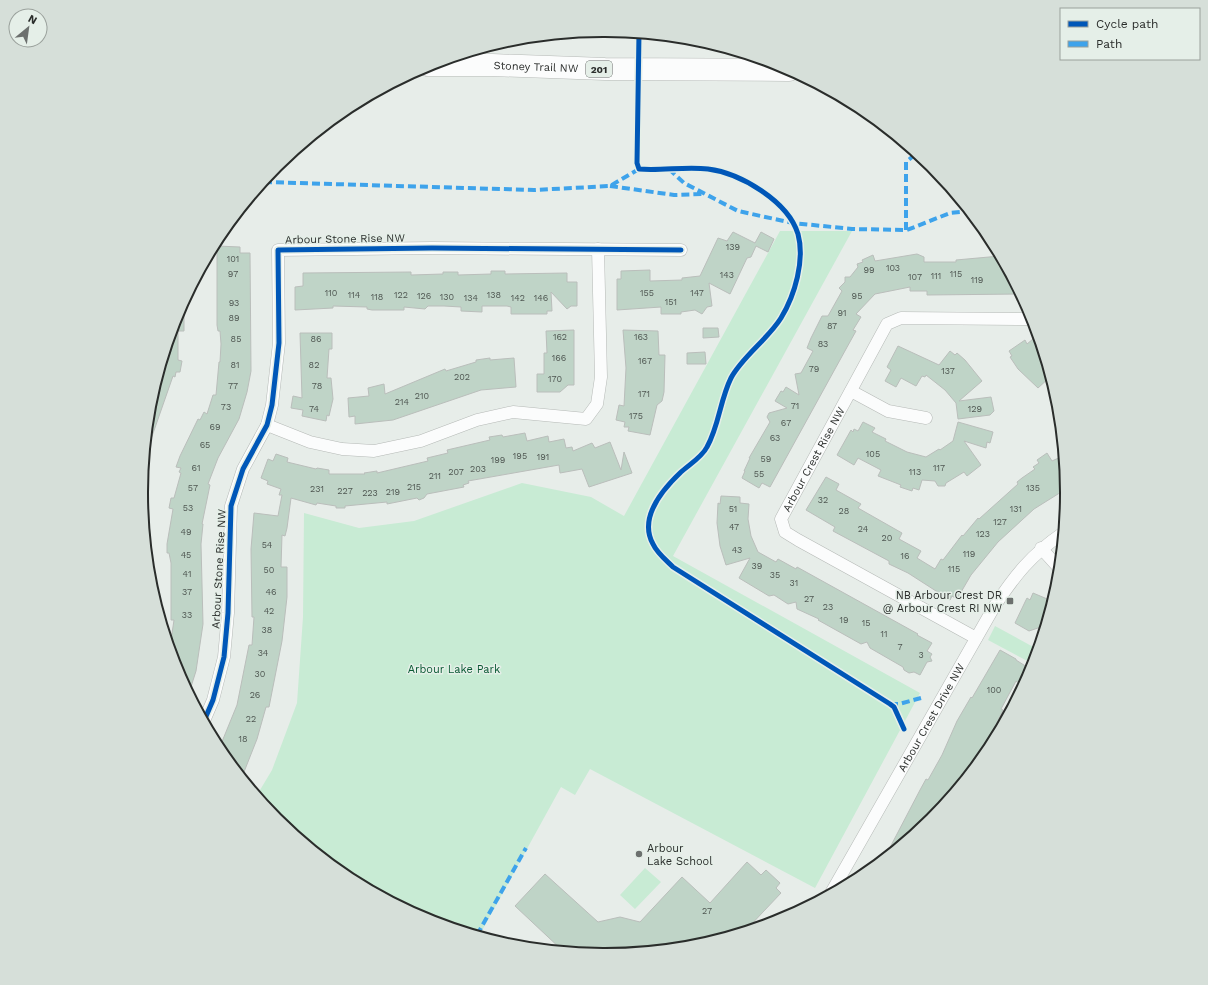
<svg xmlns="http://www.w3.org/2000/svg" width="1208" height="985" font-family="'Work Sans',sans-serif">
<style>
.green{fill:#c8ebd4}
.building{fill:#bfd4c7;stroke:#babebb}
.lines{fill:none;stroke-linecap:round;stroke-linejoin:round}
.street-casing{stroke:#b5b9b6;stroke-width:13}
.highway-casing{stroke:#b5b9b6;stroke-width:23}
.street{stroke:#fbfcfc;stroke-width:12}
.highway{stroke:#fbfcfc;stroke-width:22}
.quiet{stroke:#3ea3eb;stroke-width:4;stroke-dasharray:8 4;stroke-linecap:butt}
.cycleway-casing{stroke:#e5efe8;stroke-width:8}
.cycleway{stroke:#0057b8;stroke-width:5}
.poi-dot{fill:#6c706e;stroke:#e5efe8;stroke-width:1.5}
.labels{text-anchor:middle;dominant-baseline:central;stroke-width:3;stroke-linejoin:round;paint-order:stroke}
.number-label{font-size:9px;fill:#4f5752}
.shield{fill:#e5efe8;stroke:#626764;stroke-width:1}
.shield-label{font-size:10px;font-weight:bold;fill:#2a2d2b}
.street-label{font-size:11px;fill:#2a2d2b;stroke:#e5efe8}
.poi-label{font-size:11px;fill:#2a2d2b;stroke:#e5efe8;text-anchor:end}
.park-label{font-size:11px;fill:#0a5934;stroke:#e5efe8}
.rim{fill:none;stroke:#2a2d2b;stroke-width:2}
</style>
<rect width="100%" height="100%" fill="#e7ede9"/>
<!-- green -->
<path class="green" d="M780 231H852L673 556 920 693 815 888 590 769 575 795 561 787 479 936 427 920 347 877 277 819 257 795 272 770 297 703 303 617 304 513 359 528 414 521 522 483 591 497 624 516Z
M995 626 1037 649 1033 664 988 640Z
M645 868 661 882 635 909 620 895Z"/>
<!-- building -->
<path class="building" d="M733 232 755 243 761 232 774 239 768 252 756 246 751 257 747 258 730 294 709 283 712 306 707 307 702 314 695 310 681 312V314H661V307L617 310V279H621V271L650 270V281L682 280V278L700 276 718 238 727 241Z
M217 246 240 247V253H250L251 371 247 392 239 419 218 458 208 484 210 485 202 524H203L201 544 203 624 196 671 189 693 177 669 170 647 174 620H171V563L169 553H167V544L173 509 169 508 171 498H174L181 473 179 472 181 468 176 467 180 456 198 419 200 420 204 412 207 414 213 395H216L219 362H220L221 344 220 331H218L217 325Z
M917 254 924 257V262H956V260L1000 256 1020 294 927 295V291H910V287L875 294 856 314 861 317 853 330 856 331 846 349 770 487 762 483 759 488 742 478 745 471H744L750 458H749L770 422 767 417 769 413 787 408 775 401 781 391 783 392 786 387 799 395 795 374 801 373 813 351 807 348 811 338 822 316H828L842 291 839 288 845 282V277H850L858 267 857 264 863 262 862 260 873 255 875 261Z
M491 271H505V274L567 273V282H577V306H571L567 309 551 292 552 311H547V314H511V307L507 306H482V312L461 311V307L444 306H428L425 309 404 307V310H372L367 309V307L333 306V308L295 310V287L303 286V273L411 272V275L443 274V272H458V275L491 274Z
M184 302V331H178V360L182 361 180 372H176L175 377 173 376 150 442 147 441 150 402 177 315Z
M703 328H718L719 337 703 338Z
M574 330V385H568L560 392H537V374H544V353H547L546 331Z
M623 330 658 331 659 355H665L664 392 662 401 657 405 650 435 628 431 629 427H624L625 422 616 420 619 405 624 406 626 368Z
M300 333H332V349H329L327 378H331L333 399 329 416 327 415 326 421 302 416 303 410 291 408 293 396 302 398Z
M1033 339 1036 343 1039 342 1050 377 1038 388 1018 369 1010 357 1012 356 1009 351 1025 340 1027 344Z
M898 346 939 365 950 351 955 355 957 353 965 360 982 381 959 401 991 397 994 411 990 415 958 419 956 403 945 390 926 375 925 377 922 376 916 386 901 378 896 387 885 381 891 370 887 367Z
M705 352 706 364H687V353Z
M490 358V360L514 358 516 387 481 390 393 420 355 424V416L349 417 348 398 369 396 368 388 384 384 385 394 445 369 446 371 476 362V360Z
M863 422 875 428 872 432 886 439 885 441 907 452 926 457 939 449 940 450 953 441 958 422 993 432 990 443 987 442 986 448 964 441 981 465 967 476 964 472 946 483 945 486H938L935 481 922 480 919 490 913 488 912 491 900 487 901 485 878 476 881 470 858 458 854 465 837 455 851 430 853 432 854 429 858 431Z
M525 433 527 441 548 436 549 442 564 439 566 448 572 447 573 451 592 443 595 448 610 442 621 470 624 452 632 473 589 487 582 469 560 473 559 465 468 481 469 483 463 485 464 487 427 494 424 498 419 500 417 498 387 504V502L345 506V508H336V506L317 503 316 505 291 498 287 528 285 536 282 535 281 567H287V597L282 641 269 707H266L257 739 242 777 219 749 237 705 249 645H252L254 617H252L251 549 254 513 278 516 282 495H279L281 489 267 484 268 481 261 478 268 459 273 461 276 454 288 458 287 462 316 469 317 468 329 470V474H365L364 473 377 471V473L428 461 427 458 448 453 447 450 490 440 489 437 502 435 503 437Z
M1047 453 1052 461 1063 456 1066 489 1034 509 998 542 971 575 957 599 952 596 950 600 908 573 889 564V561L833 531 835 527 806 510 826 477 839 484 836 490 861 504 858 508 902 533 899 539 921 551 917 558 935 569 941 559 943 560 962 535 963 536 978 518 979 519 1018 484 1017 482 1022 478 1035 469 1033 467 1039 463 1037 460Z
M721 496 740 497V503L749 504 748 519 751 536 758 552 776 562 778 559 796 569 797 567 918 634 917 635 932 643 927 651 932 654 930 657 932 661 927 662 920 675 914 672 909 673 904 670 903 667 870 648 867 642 861 644 818 620 819 619 797 609 796 602 788 604 774 595 769 596 739 578 750 558 726 565 720 546 717 523 718 503 720 504Z
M1033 593 1052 601 1044 626 1029 631 1015 623 1025 602 1027 598 1030 600Z
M1000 650 1016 659V660L1027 667 1028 672 1026 676 1020 684 1016 681 1001 709 1003 710 977 764 931 820 885 857 920 790 926 779 928 780 942 755 957 721 971 697 972 698Z
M747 862 761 875 766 870 780 883 776 888 781 893 746 930 694 946 604 955 563 951 515 906 545 874 598 922 620 917 640 922 682 877 710 903Z"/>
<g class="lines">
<!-- street casing -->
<g class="street-casing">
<g id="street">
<path d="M851 391 888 411 926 418"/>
<path d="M267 425 310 442 342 449 374 451 421 441 477 420 513 412 586 419 597 404 601 377 598 249"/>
<path d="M1041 548 1059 568"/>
<path id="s1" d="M976 638 798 540 785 532 781 519 887 324 901 318 1032 319"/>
<path d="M204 721 213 700 224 657 228 613 231 506 243 469 267 425 272 405 279 343 278 250 432 248 681 250"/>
<path id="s2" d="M831 893 994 607C1015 575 1031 555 1063 533"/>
</g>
</g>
<!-- highway casing -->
<g class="highway-casing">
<g id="highway">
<path id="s3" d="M428 65H492L605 69 789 70"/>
</g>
</g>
<!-- street -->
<use href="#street" class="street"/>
<!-- highway -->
<use href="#highway" class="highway"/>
<!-- quiet -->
<path class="quiet" d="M669 169 684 183 738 211 793 223 852 229 907 230 950 213 969 211
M264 182 534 190 610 186 639 169
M610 186 674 195 704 194
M906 230V162L912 157 920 156
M890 704H899L921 698
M477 935 526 848"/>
<!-- cycleway casing -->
<g class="cycleway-casing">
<path id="cycleway" d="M639 33 637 163 639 169C662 171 686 166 708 169 740 173 788 201 798 234 805 260 795 295 781 318 768 339 742 357 731 378 720 400 719 426 707 447 702 457 690 464 681 472 663 489 638 517 653 544 657 553 666 560 673 567L890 704 894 707 904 729
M204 721 213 700 224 657 228 613 231 506 243 469 267 425 272 405 279 343 278 250 432 248 681 250"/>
</g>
<!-- cycleway -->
<use href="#cycleway" class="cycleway"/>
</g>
<!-- markers -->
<g class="poi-dot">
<rect x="1006" y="597" width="8" height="8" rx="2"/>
<circle cx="639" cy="854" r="4"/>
</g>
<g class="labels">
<!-- number labels -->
<g class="number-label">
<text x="733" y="247">139</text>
<text x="233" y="259">101</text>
<text x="893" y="268">103</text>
<text x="869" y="270">99</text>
<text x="233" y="274">97</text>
<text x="956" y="274">115</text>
<text x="727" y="275">143</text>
<text x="936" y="276">111</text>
<text x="915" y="277">107</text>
<text x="977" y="280">119</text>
<text x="331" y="293">110</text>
<text x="647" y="293">155</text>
<text x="697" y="293">147</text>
<text x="354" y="295">114</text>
<text x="401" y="295">122</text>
<text x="494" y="295">138</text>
<text x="424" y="296">126</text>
<text x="857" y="296">95</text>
<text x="377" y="297">118</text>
<text x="447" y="297">130</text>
<text x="471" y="298">134</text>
<text x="518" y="298">142</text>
<text x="541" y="298">146</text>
<text x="671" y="302">151</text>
<text x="234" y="303">93</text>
<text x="842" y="313">91</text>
<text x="234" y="318">89</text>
<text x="832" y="326">87</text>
<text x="560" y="337">162</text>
<text x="641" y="337">163</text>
<text x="236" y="339">85</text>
<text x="316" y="339">86</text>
<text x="823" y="344">83</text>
<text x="559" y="358">166</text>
<text x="645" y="361">167</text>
<text x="235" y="365">81</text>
<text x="314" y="365">82</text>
<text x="814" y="369">79</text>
<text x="948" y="371">137</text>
<text x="462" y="377">202</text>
<text x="555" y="379">170</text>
<text x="233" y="386">77</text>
<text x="317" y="386">78</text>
<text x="644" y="394">171</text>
<text x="422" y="396">210</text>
<text x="402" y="402">214</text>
<text x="795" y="406">71</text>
<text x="226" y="407">73</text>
<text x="314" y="409">74</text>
<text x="975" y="409">129</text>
<text x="636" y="416">175</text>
<text x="786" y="423">67</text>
<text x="215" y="427">69</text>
<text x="775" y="438">63</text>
<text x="205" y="445">65</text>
<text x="873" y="454">105</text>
<text x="520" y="456">195</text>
<text x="543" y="457">191</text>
<text x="766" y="459">59</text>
<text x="498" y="460">199</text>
<text x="196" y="468">61</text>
<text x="939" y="468">117</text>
<text x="478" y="469">203</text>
<text x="456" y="472">207</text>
<text x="915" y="472">113</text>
<text x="759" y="474">55</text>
<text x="435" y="476">211</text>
<text x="414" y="487">215</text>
<text x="193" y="488">57</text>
<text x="1033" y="488">135</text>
<text x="317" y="489">231</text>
<text x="345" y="491">227</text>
<text x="393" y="492">219</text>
<text x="370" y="493">223</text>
<text x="823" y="500">32</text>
<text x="188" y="508">53</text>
<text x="733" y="509">51</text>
<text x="1016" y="509">131</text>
<text x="844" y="511">28</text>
<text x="1000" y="522">127</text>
<text x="734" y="527">47</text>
<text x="863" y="529">24</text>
<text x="186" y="532">49</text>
<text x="983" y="534">123</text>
<text x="887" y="538">20</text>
<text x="267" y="545">54</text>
<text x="737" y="550">43</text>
<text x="969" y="554">119</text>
<text x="186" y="555">45</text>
<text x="905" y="556">16</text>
<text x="757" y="566">39</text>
<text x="954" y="569">115</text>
<text x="269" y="570">50</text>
<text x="187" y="574">41</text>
<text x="775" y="575">35</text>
<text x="794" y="583">31</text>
<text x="187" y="592">37</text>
<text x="271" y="592">46</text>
<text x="809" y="599">27</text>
<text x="828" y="607">23</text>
<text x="269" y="611">42</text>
<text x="187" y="615">33</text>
<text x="844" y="620">19</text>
<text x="866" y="623">15</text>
<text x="267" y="630">38</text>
<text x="884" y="634">11</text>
<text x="900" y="647">7</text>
<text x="263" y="653">34</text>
<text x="921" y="655">3</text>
<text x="260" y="674">30</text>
<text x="994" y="690">100</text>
<text x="255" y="695">26</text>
<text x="251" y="719">22</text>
<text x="243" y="739">18</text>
<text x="707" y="911">27</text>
</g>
<!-- shield labels -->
<rect class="shield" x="586" y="61" width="26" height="16" rx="3"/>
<g class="shield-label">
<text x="599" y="69">201</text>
</g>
<!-- street labels -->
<g class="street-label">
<text stroke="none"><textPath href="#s3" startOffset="108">Stoney Trail NW</textPath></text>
<text transform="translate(345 239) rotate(-1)">Arbour Stone Rise NW</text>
<text stroke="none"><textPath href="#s1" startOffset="300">Arbour Crest Rise NW</textPath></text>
<text transform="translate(219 569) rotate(-87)">Arbour Stone Rise NW</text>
<text stroke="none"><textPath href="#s2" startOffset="202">Arbour Crest Drive NW</textPath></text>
</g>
<!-- poi labels -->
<g class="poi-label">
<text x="1002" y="595">NB Arbour Crest DR<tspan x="1002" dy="13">@ Arbour Crest RI NW</tspan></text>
<text x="647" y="848" text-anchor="start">Arbour<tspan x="647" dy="13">Lake School</tspan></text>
</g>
<!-- park labels -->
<g class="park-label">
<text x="454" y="669">Arbour Lake Park</text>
</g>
</g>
<!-- crop -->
<path d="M0 0H1208V985H0ZM603 37H605A455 455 0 0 1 1060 492V493A455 455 0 0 1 605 948H603A455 455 0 0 1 148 493V492A455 455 0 0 1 603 37Z" fill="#d6dfd9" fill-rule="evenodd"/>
<path class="rim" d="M603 37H605A455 455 0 0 1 1060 492V493A455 455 0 0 1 605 948H603A455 455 0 0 1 148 493V492A455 455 0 0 1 603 37Z"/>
<!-- legend -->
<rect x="1060" y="8" width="140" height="52" fill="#e5efe8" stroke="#9aa19c"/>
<rect x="1068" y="21" width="20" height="6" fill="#0057b8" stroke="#9aa19c"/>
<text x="1096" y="28" font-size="12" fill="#2a2d2b">Cycle path</text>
<rect x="1068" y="41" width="20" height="6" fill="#3ea3eb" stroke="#9aa19c"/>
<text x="1096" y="48" font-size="12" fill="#2a2d2b">Path</text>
<!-- north arrow -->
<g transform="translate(28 28) rotate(29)"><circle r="19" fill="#e5efe8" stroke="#9aa19c"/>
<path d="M0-3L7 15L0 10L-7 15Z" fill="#6c706e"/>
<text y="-6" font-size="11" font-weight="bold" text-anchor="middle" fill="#2a2d2b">N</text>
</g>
</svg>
